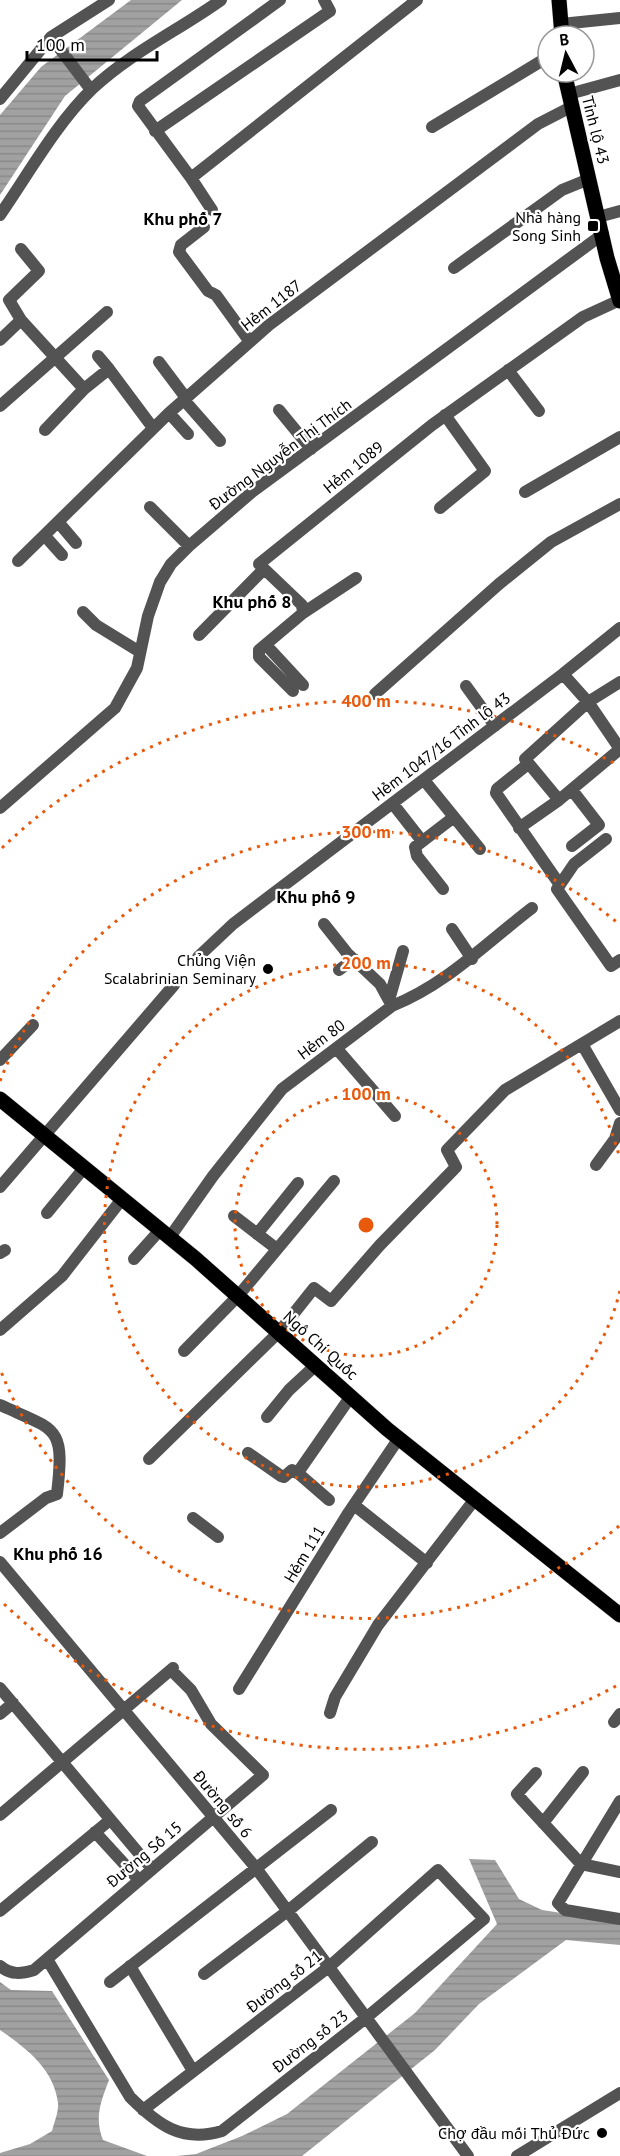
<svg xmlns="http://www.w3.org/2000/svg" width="620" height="2156" font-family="'PT Sans',sans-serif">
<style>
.water{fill:url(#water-rules)}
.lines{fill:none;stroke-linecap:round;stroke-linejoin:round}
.major-casing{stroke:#dbdbdb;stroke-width:16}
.minor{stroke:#535353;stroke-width:12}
.major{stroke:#000;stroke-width:15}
.ring{fill:none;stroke:#e8590c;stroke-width:3;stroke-dasharray:3 6}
.poi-dot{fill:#000;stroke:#fff;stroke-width:2}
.labels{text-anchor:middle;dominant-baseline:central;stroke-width:4.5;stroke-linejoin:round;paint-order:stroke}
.street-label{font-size:16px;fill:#000;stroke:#fff}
.poi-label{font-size:16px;fill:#000;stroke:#fff;text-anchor:end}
.neighbourhood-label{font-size:18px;font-weight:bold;fill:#000;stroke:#fff}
.centre{fill:#e8590c;stroke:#fff;stroke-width:3}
.ring-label{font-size:18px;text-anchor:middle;font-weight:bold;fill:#e8590c;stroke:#fff;stroke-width:4.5;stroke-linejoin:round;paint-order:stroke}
</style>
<defs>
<pattern id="water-rules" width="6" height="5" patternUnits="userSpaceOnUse" patternTransform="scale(1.5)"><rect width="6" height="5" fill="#a1a1a1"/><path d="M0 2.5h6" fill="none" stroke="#898989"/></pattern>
</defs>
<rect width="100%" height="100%" fill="#fff"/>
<!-- water -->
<path class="water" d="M131 0H182L65 96 0 195V115L41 67Z
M469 1859 495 1860 519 1899 542 1910 620 1922V1945L566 1940 479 2004 435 2050 302 2156H177L196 2154 242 2136 287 2114 415 2013 497 1924Z
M0 1982 11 1990 52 1991 109 2080C101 2101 94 2118 103 2140L147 2156H0V2153L30 2144 52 2131C54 2123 59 2111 58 2103 54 2069 26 2048 0 2030Z"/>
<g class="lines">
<!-- major casing -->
<g class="major-casing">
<path id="major" d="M559 0 562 36
M564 72 607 258 620 301
M0 1099 196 1259 387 1429 620 1615"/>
</g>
<!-- minor -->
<path class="minor" d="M280 0 140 101 138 106 191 178 417 0
M561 24 620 18
M51 37 91 90
M569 94 620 80
M0 99 51 37 109 0
M432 127 548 57
M155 131 330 11 324 0
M191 178 212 210
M0 215C29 173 56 124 92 89 130 53 179 30 221 0
M598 217 620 211
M204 227 181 245 179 252 208 291 216 295 250 342
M454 268 562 190 589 179
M21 320 9 300 39 271 21 249
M0 340 21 320 84 389 45 430
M98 356 109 369
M159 362 186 398
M508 370 539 411
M84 389 109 369 153 428
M184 400 220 441
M0 406 107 312
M279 410 311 449
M169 413 188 434
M525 492 620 437
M150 507 189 546
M440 508 485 471 445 415
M59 523 76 543
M45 536 62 555
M18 561 169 413 269 325 538 124 571 107
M83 612 96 625 140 652
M303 613 356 578
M199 635 264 569
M266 645 303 685
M563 674 588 702 620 749
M620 682 588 702 525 759 559 800 620 749
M466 686 495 726
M293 691 259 657V650L303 613 302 605 259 564 432 425 583 317 620 300
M375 694 499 584 551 542 620 504
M528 764 497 789 496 793 560 885
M424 780 480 849
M393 804 422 841
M0 808 115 708 137 668 148 616 160 582 171 564 189 546 252 492 603 234
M519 828 559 800
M606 839 574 864 557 889 611 966 620 960
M572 846 599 825 572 790
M443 889 417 856 415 847 454 817
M324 924 347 953 380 984 392 1006
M452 929 472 959
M198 957 233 924 563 674 620 628
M339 970 354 959
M389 1000 403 951
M582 1044 620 1110
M337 1049 395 1116
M0 1060 33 1025
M596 1165 615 1139 620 1123
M0 1187 174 985
M47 1213 84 1168
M234 1216 277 1249
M257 1234 298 1183
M170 1237 213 1176 282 1089 392 1006C447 984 486 943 532 908
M0 1253 5 1250
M134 1259 160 1230
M0 1330 62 1276 122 1199
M184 1351 238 1296 334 1181
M0 1405C57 1431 65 1425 57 1494L46 1498 0 1533
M267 1417 289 1390 316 1365
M248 1453 281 1476 284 1477 292 1470 299 1474
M149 1459 279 1332 314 1288 331 1301 380 1245 456 1167 447 1150 505 1090 620 1021
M329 1500 299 1474V1471L351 1396
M354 1505 427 1563
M193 1518 218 1537
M0 1562 256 1868 468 2156
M0 1688 152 1869
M239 1689 349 1512 399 1438
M330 1713 335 1697 378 1625 475 1499
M0 1714 13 1703
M614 1722 620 1714
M536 1773 517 1794 523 1801 581 1864 620 1872
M620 1801 558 1903 565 1910 620 1919
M0 1815 173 1668
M543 1823 583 1772
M95 1832 138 1879
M0 1911 110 1820
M47 1959 130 2097C158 2125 182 2143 222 2131L367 2017 484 1919 438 1870 330 1966 143 2110
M0 1966C11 1975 21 1974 34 1970L263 1775 211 1724 191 1690 172 1671
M130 1966 193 2071
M204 1974 289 1910 372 1842
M110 1982 331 1810
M517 2156 620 2093"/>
<!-- major -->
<use href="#major" class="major"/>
</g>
<!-- distance rings -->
<g class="ring">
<circle cx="366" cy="1225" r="131"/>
<path d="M620 1291A262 262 0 1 1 620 1159"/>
<path d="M619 1526A393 393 0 0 1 0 1369M0 1081A393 393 0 0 1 619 924"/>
<path d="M616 1686A524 524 0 0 1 2 1602M2 848A524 524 0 0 1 616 764"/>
</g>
<!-- markers -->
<g class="poi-dot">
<rect x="587" y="220" width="12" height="12" rx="3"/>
<circle cx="268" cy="969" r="6"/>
<circle cx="602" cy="2133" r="6"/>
</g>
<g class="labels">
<!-- street labels -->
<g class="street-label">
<text transform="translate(596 130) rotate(76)">Tỉnh lộ 43</text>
<text transform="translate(271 305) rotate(-38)">Hẻm 1187</text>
<text transform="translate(280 454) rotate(-37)">Đường Nguyễn Thị Thích</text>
<text transform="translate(353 467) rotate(-39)">Hẻm 1089</text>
<text transform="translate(441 746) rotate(-37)">Hẻm 1047/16 Tỉnh lộ 43</text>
<text transform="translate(321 1039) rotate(-37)">Hẻm 80</text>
<text transform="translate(321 1345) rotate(42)">Ngô Chí Quốc</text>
<text transform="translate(304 1554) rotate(-59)">Hẻm 111</text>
<text transform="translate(223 1804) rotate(50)">Đường số 6</text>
<text transform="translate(144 1854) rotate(-40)">Đường Số 15</text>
<text transform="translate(284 1981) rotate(-38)">Đường số 21</text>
<text transform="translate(310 2041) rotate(-38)">Đường số 23</text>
</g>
<!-- poi labels -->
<g class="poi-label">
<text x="581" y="217">Nhà hàng<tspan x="581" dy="18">Song Sinh</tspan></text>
<text x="256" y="960">Chủng Viện<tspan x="256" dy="18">Scalabrinian Seminary</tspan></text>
<text x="590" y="2133">Chợ đầu mối Thủ Đức</text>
</g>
<!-- neighbourhood labels -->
<g class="neighbourhood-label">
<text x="183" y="218">Khu phố 7</text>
<text x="252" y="601">Khu phố 8</text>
<text x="316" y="896">Khu phố 9</text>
<text x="58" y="1553">Khu phố 16</text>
</g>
</g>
<circle cx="366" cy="1225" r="9" class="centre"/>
<g class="ring-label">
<text x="366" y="707">400 m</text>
<text x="366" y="838">300 m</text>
<text x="366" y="969">200 m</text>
<text x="366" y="1100">100 m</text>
</g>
<!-- north arrow -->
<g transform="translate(566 54) rotate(353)"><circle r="28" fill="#ffffff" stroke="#999999" stroke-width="1.5"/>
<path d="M0-4.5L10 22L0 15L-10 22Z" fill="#000000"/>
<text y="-9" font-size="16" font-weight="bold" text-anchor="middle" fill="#000000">B</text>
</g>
<!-- scale -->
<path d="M27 51v9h130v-9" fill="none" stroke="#000000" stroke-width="3"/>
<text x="36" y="51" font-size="18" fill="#000000" stroke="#ffffff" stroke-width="4.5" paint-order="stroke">100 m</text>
</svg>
